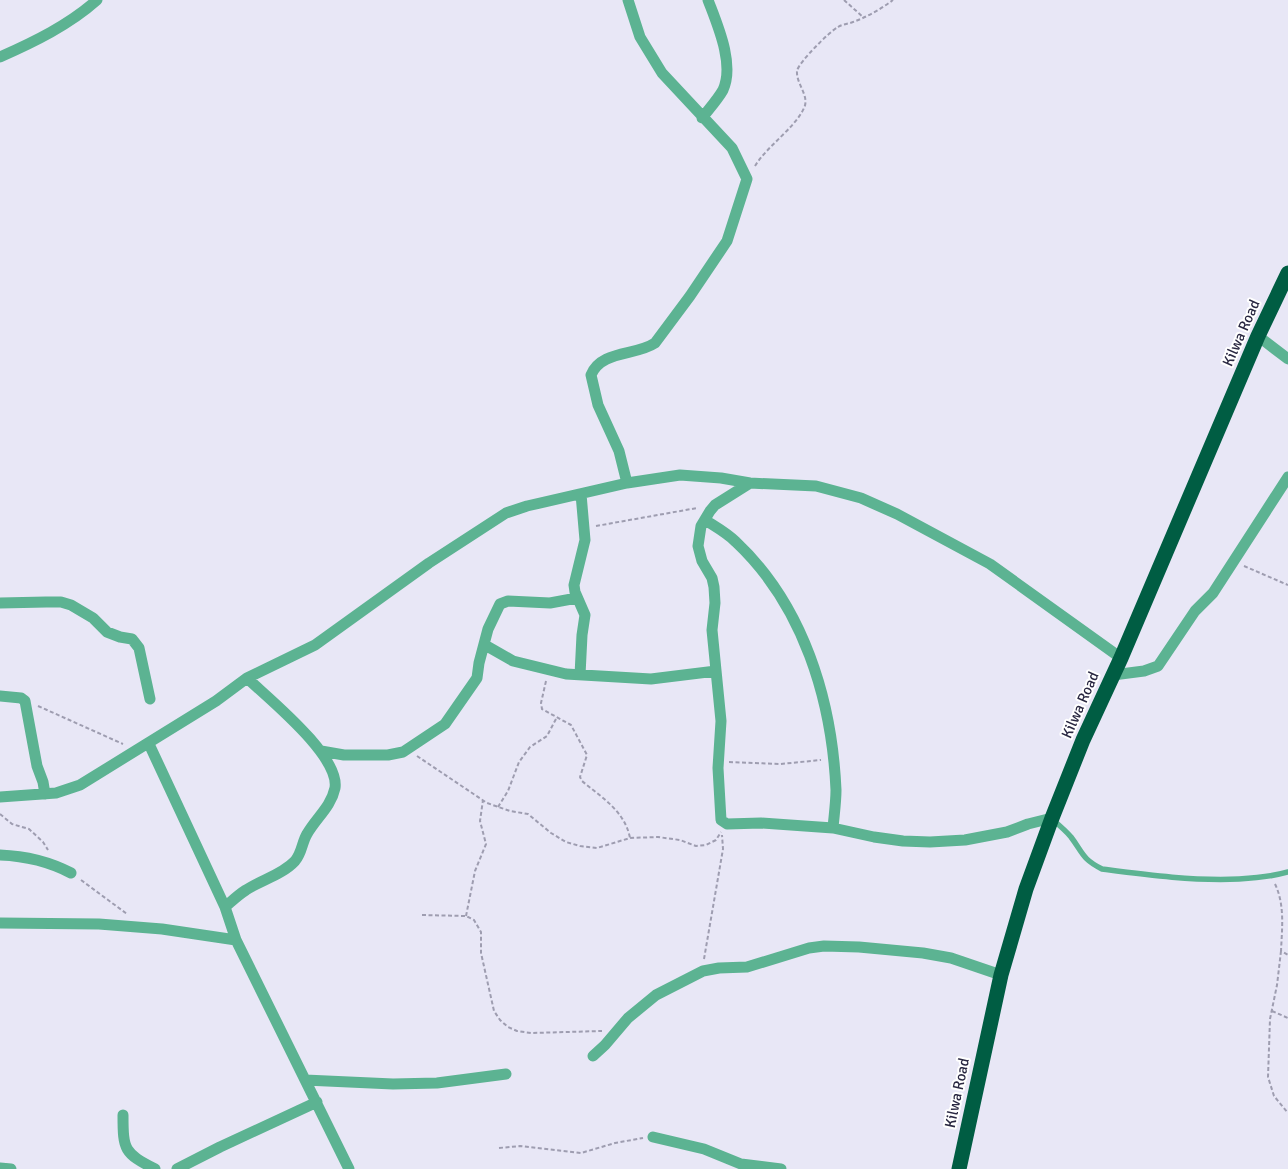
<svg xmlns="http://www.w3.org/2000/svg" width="1288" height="1169" font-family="Signika,sans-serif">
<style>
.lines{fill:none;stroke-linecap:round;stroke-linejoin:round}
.path{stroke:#9e9db0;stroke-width:2;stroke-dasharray:4 2.5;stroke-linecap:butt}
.lane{stroke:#5cb392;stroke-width:5.5}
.street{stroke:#5cb392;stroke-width:11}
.highway{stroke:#005d43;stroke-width:15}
.labels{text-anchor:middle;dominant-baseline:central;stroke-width:4;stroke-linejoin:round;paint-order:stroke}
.street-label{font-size:15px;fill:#2a2842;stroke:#fff}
</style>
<rect width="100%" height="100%" fill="#e8e7f6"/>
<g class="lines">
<!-- path -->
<path class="path" d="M844 0 863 17
M755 166C768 145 795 128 804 108 810 96 796 84 797 71 798 63 830 31 838 27 843 24 848 24 853 22 867 17 881 9 893 0
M596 526 697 508
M1244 566 1288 585
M546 681 541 703 542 709 571 725 587 755 580 777 582 781C601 797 625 811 630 838
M38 706 123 744
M417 756 487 803 510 811 528 814 551 833 566 842 580 846 597 848 630 838 658 837 680 840 696 846 706 845 716 840 721 832
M729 762 780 764 821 760
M498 807 508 791 519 762 530 747 547 736 557 717
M0 814 12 824 29 829 43 842 48 850
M81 880 127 914
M1275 884C1285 905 1282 928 1281 951L1288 955
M422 915 466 916 474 920 481 932V953L494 1011 500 1020 508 1027 517 1031 531 1033 602 1031
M466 916 475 871 486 844 480 821 483 800
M1281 951 1277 985 1270 1019 1268 1077 1274 1096 1288 1113
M704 959 723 849 722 835
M1272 1011 1288 1018
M499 1148 520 1146 581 1153 615 1143 643 1138"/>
<!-- lane -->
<path class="lane" d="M1053 820C1059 825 1066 831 1071 837 1083 853 1082 859 1102 869 1148 875 1192 881 1239 879 1256 878 1271 877 1288 872"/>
<!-- street -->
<path class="street" d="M0 57C34 42 69 25 97 0
M702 118C709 109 718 99 723 90 735 64 717 24 708 0
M1258 336 1288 359
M627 483 619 451 598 405 591 375C601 350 636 356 655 343L690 296 727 241 747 179 732 148 662 73 640 37 628 0
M750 483 715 505 710 511 701 526 698 546 702 561 712 578 714 587 715 603 712 630 721 721 718 768 721 820 727 824 761 823 833 828 874 837 903 841 930 842 965 840 1007 832 1028 824 1052 818
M705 520C716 527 727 533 736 542 803 605 832 699 836 790 836 802 834 816 833 828
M0 603 46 602H61L71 605 93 618 107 632 120 637 132 639 139 648 150 699
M485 645 513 661 566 674 651 679 716 671
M580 675 582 635 585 615 575 592 574 585 585 540 581 494
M1113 675 1144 671 1158 666 1195 611 1213 593 1288 477
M0 696 21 698 25 701 37 766 43 782 45 794
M149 744 225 907 236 940
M321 751 344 755H388L403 752 445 724 477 678 479 663 488 629 500 604 508 601 550 603 577 598
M0 797 56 793 80 785 216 701 247 678 315 645 429 563 506 513 527 506 627 483 680 475 721 478 750 483 816 486 861 498 897 514 990 564 1121 658
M0 855C26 856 48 861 71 873
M225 907C232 901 238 895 246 890 261 880 282 875 295 861 302 853 302 842 307 834 316 818 331 807 335 788 340 756 269 699 247 678
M0 923 99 924 162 929 236 940 349 1169
M593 1056 605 1045 628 1018 656 995 703 971 719 968 747 967 809 948 824 946 859 947 923 953 951 958 1001 975
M305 1080 393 1084 437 1083 506 1074
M123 1115C123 1150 124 1153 155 1169
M653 1137 704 1149 741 1164 781 1169
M0 1168 11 1169
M177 1169 220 1147 317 1102"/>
<!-- highway -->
<path class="highway" d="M959 1169 1001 975 1026 889 1052 818 1083 740 1121 658 1258 336 1288 273"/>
</g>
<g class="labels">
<!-- street labels -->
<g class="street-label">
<text transform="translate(1241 333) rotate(-66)">Kilwa Road</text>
<text transform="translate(1080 705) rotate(-66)">Kilwa Road</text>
<text transform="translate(957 1093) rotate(-78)">Kilwa Road</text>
</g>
</g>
</svg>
